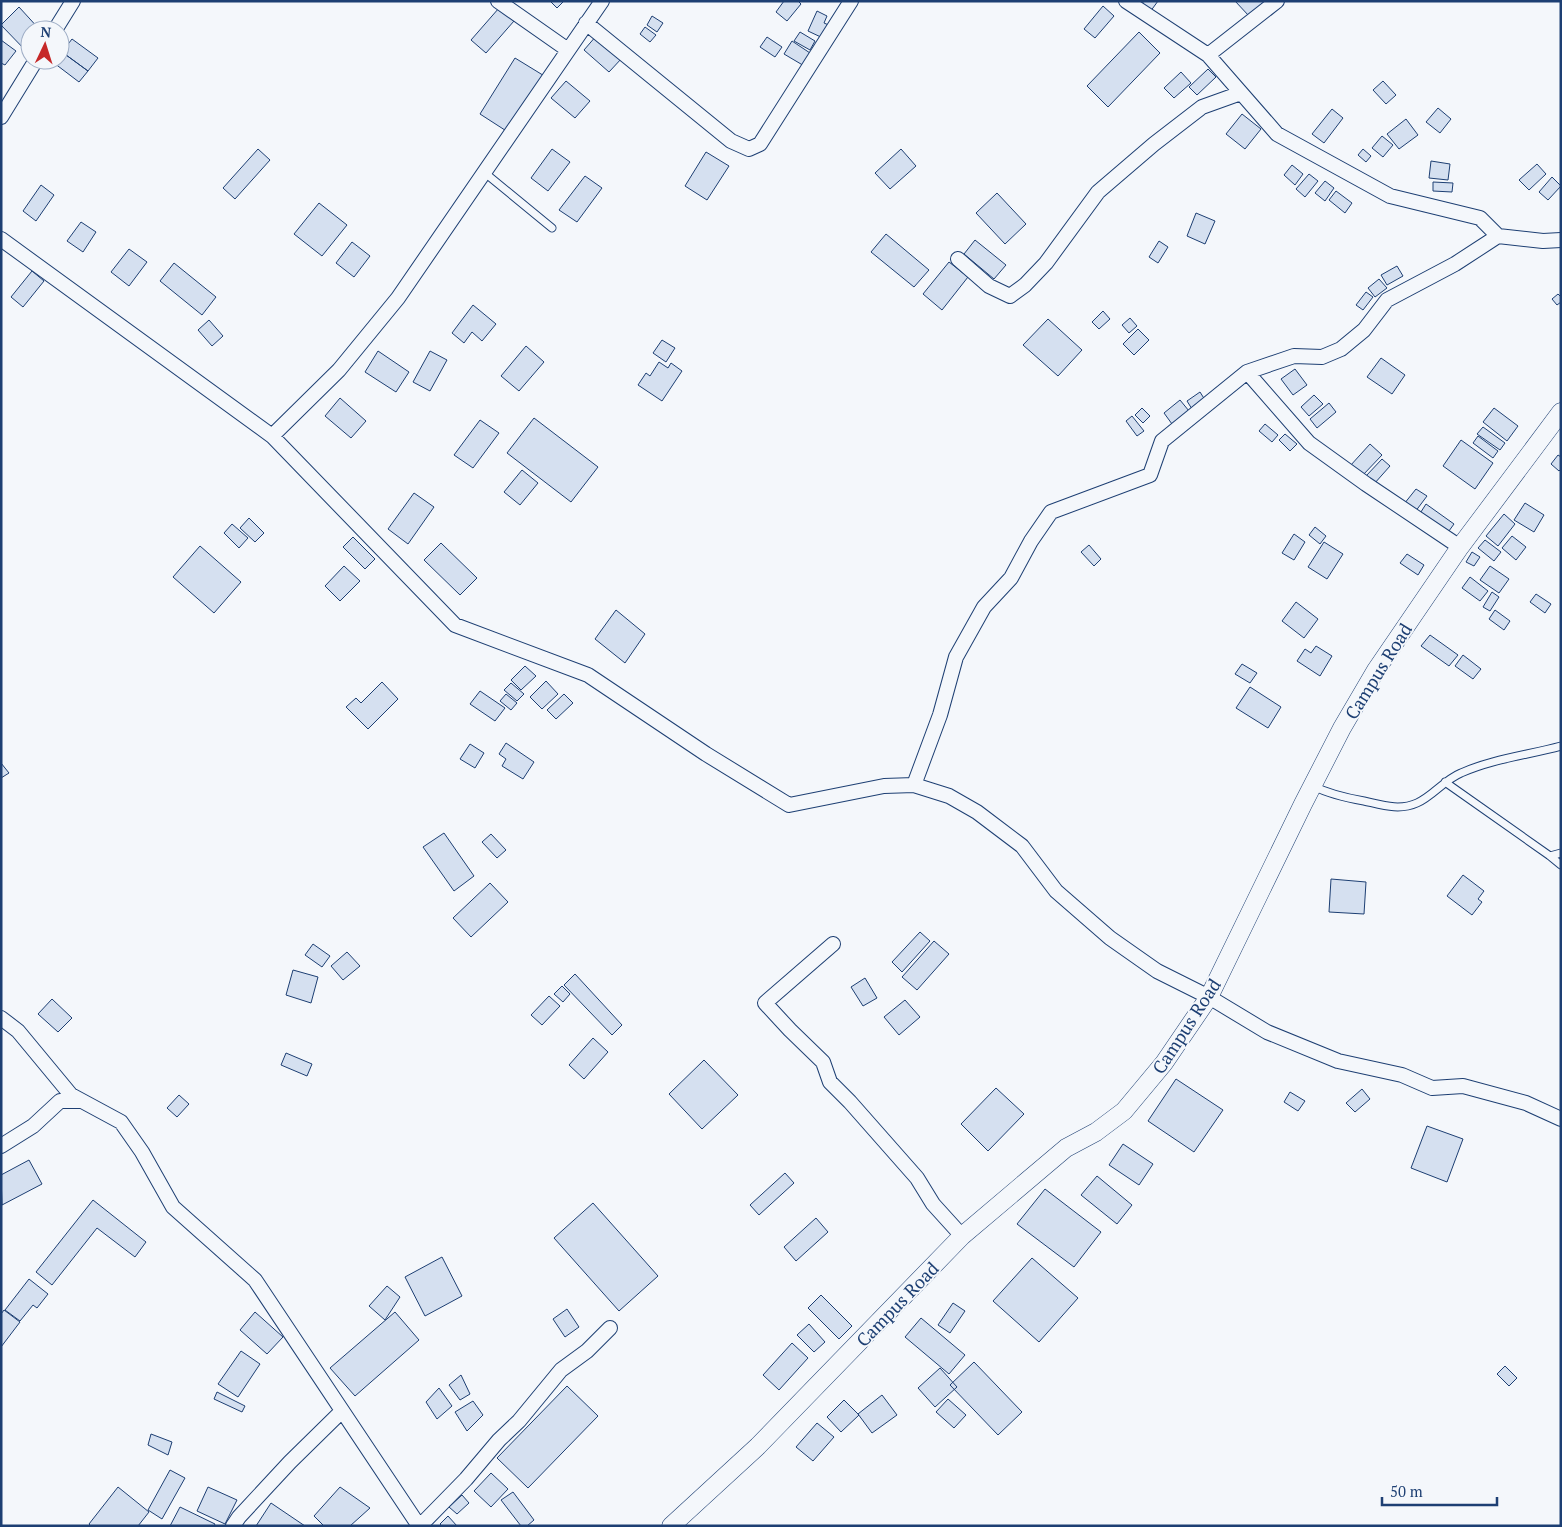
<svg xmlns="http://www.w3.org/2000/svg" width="1562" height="1527" font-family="'PT Serif',serif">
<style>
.building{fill:#d5e0f0;stroke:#1d3f73}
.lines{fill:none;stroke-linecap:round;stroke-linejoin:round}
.service-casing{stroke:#1d3f73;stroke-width:9}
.minor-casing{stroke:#1d3f73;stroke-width:16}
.tertiary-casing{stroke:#1d3f73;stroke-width:19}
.service{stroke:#f4f7fb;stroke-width:7}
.minor{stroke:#f4f7fb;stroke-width:14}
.tertiary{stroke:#f4f7fb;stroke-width:18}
.labels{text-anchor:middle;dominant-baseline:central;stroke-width:4;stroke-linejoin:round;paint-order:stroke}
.street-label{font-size:18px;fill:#1d3f73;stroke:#f4f7fb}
</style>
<rect width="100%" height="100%" fill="#f4f7fb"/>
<!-- building -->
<path class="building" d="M550 1H564L557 8Z
M784 1H798L801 4 787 21 776 12Z
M1144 1H1158L1150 12 1141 5Z
M1235 1H1265L1249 16Z
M1103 6 1114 16 1095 38 1084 29Z
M19 7 40 30H30V53L29 54 1 25Z
M499 8 514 21 486 53 471 40Z
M817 11 827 16 824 23 831 26 825 39 808 31Z
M652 16 663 23 657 32 647 25Z
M645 27 656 35 650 42 640 34Z
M800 32 815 41 810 50 794 41Z
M1139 32 1160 53 1108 107 1087 86Z
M597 35 622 58 609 72 584 50Z
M767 37 782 47 775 57 760 47Z
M72 39 98 58 88 71 62 52Z
M1 40 16 51 5 65 1 63Z
M792 41 813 55 806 67 784 54Z
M62 52 88 71 79 82 54 63 56 60H60V55Z
M515 58 546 77 511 134 480 114Z
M1208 69 1216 77 1197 95 1189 87Z
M1181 72 1191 83 1174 98 1164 88Z
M566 81 590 101 575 118 551 98Z
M1383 81 1396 95 1386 104 1373 90Z
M1438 108 1451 119 1440 133 1426 122Z
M1332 109 1343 118 1324 143 1312 134Z
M1242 114 1261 129 1245 149 1226 134Z
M1406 119 1418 135 1399 149 1387 134Z
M1382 136 1393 145 1383 157 1372 148Z
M258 149 270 160 235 199 223 188Z
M552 149 570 162 548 191 531 178Z
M901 149 916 166 890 189 875 173Z
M1363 149 1371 156 1366 162 1358 155Z
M706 152 729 166 707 200 685 186Z
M1431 161 1450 164 1448 180 1429 178Z
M1537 164 1546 174 1529 190 1519 180Z
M1292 165 1303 174 1295 185 1284 175Z
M1309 174 1318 181 1305 197 1296 189Z
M585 176 602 188 577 222 559 210Z
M1552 177 1561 186 1548 200 1539 192Z
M1325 181 1334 188 1325 201 1315 193Z
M1433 182 1453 183 1452 192 1433 191Z
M41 185 54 195 36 221 23 211Z
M1336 191 1352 203 1345 213 1329 200Z
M997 193 1026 224 1005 244 976 213Z
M319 203 347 225 322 256 294 234Z
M1196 213 1215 221 1205 244 1187 236Z
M81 222 96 232 83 252 67 241Z
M886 234 929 270 914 287 871 252Z
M975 240 1006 265 994 279 964 254Z
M1159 241 1168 247 1158 263 1149 257Z
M352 242 370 256 354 277 336 263Z
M129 249 147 262 129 286 111 272Z
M949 262 968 277 942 310 923 294Z
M174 263 216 297 202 315 160 281Z
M1397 266 1403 276 1387 285 1381 275Z
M32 271 44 281 23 307 11 297Z
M1379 279 1387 288 1375 297 1368 288Z
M1366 292 1373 297 1363 310 1356 305Z
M1558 294 1561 297V302L1557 305 1552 299Z
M473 305 496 324 482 341 472 332 464 343 452 333Z
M1103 311 1110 319 1099 329 1092 322Z
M1130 318 1137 326 1129 333 1122 325Z
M1048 319 1082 350 1058 376 1023 345Z
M209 320 223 336 212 346 198 330Z
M1138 329 1149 340 1134 355 1123 344Z
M662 340 675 348 666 362 653 353Z
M526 346 544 362 519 391 501 376Z
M378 351 409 372 396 392 365 372Z
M430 351 447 360 430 391 413 382Z
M1381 358 1405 375 1392 394 1367 377Z
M659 362 668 368 671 363 682 371 662 401 638 385 646 373 650 376Z
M1295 369 1307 385 1293 395 1281 379Z
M1200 392 1205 400 1192 409 1187 401Z
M1314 395 1323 404 1309 416 1301 407Z
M340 398 366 421 351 438 325 416Z
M1180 400 1189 411 1172 424 1164 413Z
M1329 403 1336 412 1317 428 1310 419Z
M1142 408 1150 416 1143 423 1135 415Z
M1494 408 1518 426 1507 441 1483 422Z
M1132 416 1144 431 1137 436 1126 421Z
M534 418 598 467 571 502 507 453Z
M480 420 499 433 473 468 454 455Z
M1265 424 1278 435 1272 442 1259 431Z
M1483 427 1505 443 1500 450 1477 434Z
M1285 434 1297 444 1290 451 1279 440Z
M1478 436 1498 451 1493 458 1473 443Z
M1461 440 1493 463 1475 489 1443 466Z
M1370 444 1382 455 1362 476 1350 466Z
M1558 455 1561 457V469L1559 471 1551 464Z
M1382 459 1390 466 1374 484 1366 476Z
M522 470 538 483 520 505 504 492Z
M1416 489 1427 496 1415 512 1404 504Z
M414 493 434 507 408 544 388 529Z
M1525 503 1544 515 1534 532 1514 520Z
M1426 504 1454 524 1446 535 1419 515Z
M1504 514 1515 524 1498 546 1486 536Z
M249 518 264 533 255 542 240 528Z
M232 524 248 538 239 548 224 533Z
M1315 527 1326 536 1320 544 1309 535Z
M1294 534 1305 542 1294 560 1282 553Z
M1512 536 1526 547 1516 560 1502 548Z
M353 537 375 559 365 569 343 547Z
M1485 540 1501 552 1494 561 1478 548Z
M1324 542 1343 554 1327 579 1308 567Z
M441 543 477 578 460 595 424 560Z
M1089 545 1101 559 1094 566 1081 552Z
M200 546 241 582 214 613 173 577Z
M1472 552 1480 557 1474 566 1466 562Z
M1407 554 1424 565 1418 575 1400 563Z
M344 566 360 581 340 601 325 586Z
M1490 566 1509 579 1499 593 1480 580Z
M1470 577 1488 591 1480 601 1462 588Z
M1492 592 1499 597 1490 611 1483 607Z
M1536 594 1551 604 1545 613 1530 602Z
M1296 602 1318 619 1304 638 1282 621Z
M616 610 645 634 625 663 595 639Z
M1495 610 1510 621 1504 630 1489 619Z
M1430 635 1458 655 1449 666 1421 646Z
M1316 646 1332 656 1320 676 1297 661 1305 649 1311 653Z
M1463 655 1481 669 1473 679 1455 666Z
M1242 664 1257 673 1250 683 1235 674Z
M525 666 536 676 521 690 511 680Z
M546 681 558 694 542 709 530 697Z
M382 682 398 699 368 729 346 707 356 698 361 703Z
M511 683 524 694 517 701 504 690Z
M1250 687 1281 707 1268 728 1236 708Z
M480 691 505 708 495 721 470 704Z
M506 694 517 703 511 710 500 701Z
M564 694 573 703 556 719 547 710Z
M506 743 534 762 523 779 502 766 506 759 499 754Z
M470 744 484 753 475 768 460 759Z
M1 763 9 773 1 778Z
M444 833 474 876 454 891 423 847Z
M491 834 506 850 497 858 482 842Z
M1463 875 1484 891 1478 899 1482 902 1472 915 1447 896Z
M1331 879 1366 882 1364 914 1329 912Z
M490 883 508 902 471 937 453 918Z
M920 932 930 941 902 972 892 962Z
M934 941 949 954 917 990 902 977Z
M313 944 330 956 322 967 305 955Z
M347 952 360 966 343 980 331 966Z
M293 970 318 977 311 1003 286 995Z
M575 974 622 1025 612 1035 564 985Z
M865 978 877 998 863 1006 851 987Z
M562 986 570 994 563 1002 554 994Z
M549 996 560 1006 542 1025 531 1015Z
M52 999 72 1018 58 1032 38 1014Z
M905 1000 920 1017 899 1035 884 1017Z
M593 1038 608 1052 584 1079 569 1065Z
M286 1053 312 1064 307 1076 281 1065Z
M704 1060 738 1095 702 1129 669 1094Z
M1176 1079 1223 1110 1194 1152 1148 1121Z
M996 1088 1024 1114 988 1151 961 1124Z
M1362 1089 1370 1099 1355 1112 1346 1103Z
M1290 1092 1305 1101 1298 1111 1284 1102Z
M179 1095 189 1104 177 1117 167 1108Z
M1427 1126 1463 1139 1447 1182 1411 1168Z
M1123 1144 1153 1164 1139 1185 1109 1165Z
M29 1160 42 1184 2 1205 1 1175Z
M785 1173 794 1183 759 1215 750 1205Z
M1097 1176 1132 1205 1117 1224 1081 1195Z
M1045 1189 1101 1232 1074 1267 1017 1224Z
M93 1200 146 1242 135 1257 97 1228 52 1285 36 1272Z
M593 1203 658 1276 619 1311 554 1238Z
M816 1218 828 1232 796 1261 784 1247Z
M442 1257 462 1296 425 1316 405 1277Z
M1032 1258 1078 1298 1039 1342 993 1301Z
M29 1279 48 1294 37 1308 33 1305 20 1321 5 1310Z
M387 1286 400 1297 385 1320 369 1306Z
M821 1295 852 1326 839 1339 808 1308Z
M953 1303 965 1311 950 1333 938 1325Z
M567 1309 579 1327 565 1337 553 1319Z
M4 1310 20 1322 1 1347V1314Z
M255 1312 283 1337 267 1354 240 1330Z
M395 1312 419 1340 355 1396 330 1368Z
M921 1318 965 1355 949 1374 905 1337Z
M809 1324 825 1342 814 1352 797 1335Z
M792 1343 808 1358 779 1390 763 1375Z
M241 1351 260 1364 238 1397 218 1384Z
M974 1362 1022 1412 998 1435 950 1385Z
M1505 1366 1517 1378 1509 1386 1497 1374Z
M940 1368 957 1387 935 1407 918 1388Z
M461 1375 470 1394 460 1400 449 1385Z
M567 1386 598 1416 528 1488 497 1458Z
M439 1388 452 1406 437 1419 426 1402Z
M217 1392 245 1406 242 1412 214 1399Z
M882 1395 897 1415 872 1433 858 1414Z
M948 1399 966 1415 954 1428 936 1412Z
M844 1400 859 1415 841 1432 827 1417Z
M473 1401 483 1415 467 1431 455 1412Z
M817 1423 834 1437 813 1461 796 1447Z
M151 1434 172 1442 168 1455 148 1445Z
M170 1470 185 1478 162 1519 148 1510Z
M491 1473 508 1489 491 1507 474 1491Z
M118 1487 149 1512 138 1526H91L89 1524Z
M208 1487 237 1500 225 1524 197 1511Z
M340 1487 370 1508 350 1526H324L314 1516Z
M513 1492 534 1520 527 1526H521L501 1500Z
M462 1495 469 1503 457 1514 449 1507Z
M271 1503 305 1526H256Z
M180 1507 215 1524 214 1526H170Z
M448 1516 457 1526H442L440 1524Z"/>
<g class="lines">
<!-- service casing -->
<g class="service-casing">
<path id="service" d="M485 173 552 228
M1445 782 1550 856 1561 865
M1313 786C1329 794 1347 798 1364 801 1382 805 1399 811 1417 803 1433 796 1444 780 1461 773 1492 759 1528 755 1561 746
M1550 856 1561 853"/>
</g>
<!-- minor casing -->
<g class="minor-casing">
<path id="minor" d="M498 1 568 50
M1126 1 1208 55 1277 134 1390 196 1480 218 1498 236 1543 241 1561 240
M586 23 731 141 749 149 760 144 851 1
M55 30 73 1
M1208 55 1277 1
M1 117 36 60
M1 239 272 436 455 625 588 675 706 754 789 805 884 786 914 785 949 796 977 812 1022 846 1056 891 1110 938 1157 971 1209 997 1267 1032 1338 1061 1402 1075 1432 1088 1463 1086 1526 1103 1561 1119
M958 259 989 286 1010 296 1025 285 1046 263 1098 192 1154 144 1202 107 1241 93
M1247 372 1309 443 1366 484 1460 547
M272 436 339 370 398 298 602 1
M914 785 940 715 956 657 984 607 1011 578 1031 541 1051 512 1150 475 1162 441 1247 372 1294 356 1322 357 1341 349 1364 330 1387 300 1455 264 1498 236
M833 944 765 1003 790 1030 823 1062 830 1082 850 1102 917 1178 933 1204 962 1236
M1 1018 18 1031 71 1095 121 1122 142 1152 173 1207 255 1280 419 1526
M1 1146 33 1126 60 1101H80
M233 1526 239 1517 290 1462 342 1411
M420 1526 466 1479 499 1440 519 1421 561 1370 587 1351 610 1328"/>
</g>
<!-- tertiary casing -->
<g class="tertiary-casing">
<path id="tertiary" d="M671 1526 758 1446 962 1236 1066 1148 1096 1132 1124 1111 1164 1063 1209 997 1303 804 1342 728 1376 670 1460 547 1561 412"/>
</g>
<!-- service -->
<use href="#service" class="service"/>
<!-- minor -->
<use href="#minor" class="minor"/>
<!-- tertiary -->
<use href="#tertiary" class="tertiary"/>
</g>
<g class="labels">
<!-- street labels -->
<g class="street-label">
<text transform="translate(1378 671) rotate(-58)">Campus Road</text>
<text transform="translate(1186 1026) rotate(-57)">Campus Road</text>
<text transform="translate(897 1304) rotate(-46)">Campus Road</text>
</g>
</g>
<!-- border -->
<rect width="1562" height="1527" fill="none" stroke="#1d3f73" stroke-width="5"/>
<!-- north arrow -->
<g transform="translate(45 45) rotate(4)"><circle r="24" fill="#f4f7fb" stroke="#9eadc5"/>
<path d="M0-4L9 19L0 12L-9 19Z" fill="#c62828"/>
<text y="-8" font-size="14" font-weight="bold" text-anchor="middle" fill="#1d3f73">N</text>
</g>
<!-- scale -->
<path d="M1382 1497v8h115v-8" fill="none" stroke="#1d3f73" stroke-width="2.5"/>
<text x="1390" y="1497" font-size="15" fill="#1d3f73" stroke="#f4f7fb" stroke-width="4" paint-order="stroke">50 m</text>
</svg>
